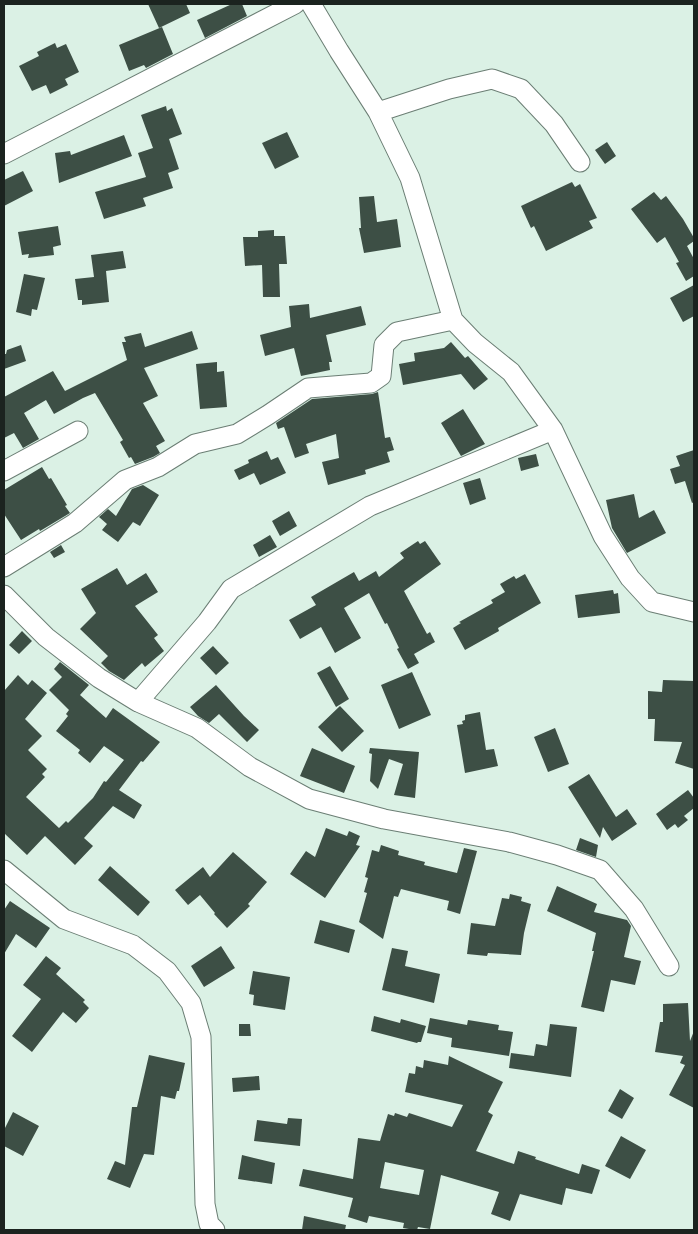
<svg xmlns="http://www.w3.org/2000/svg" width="698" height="1234" font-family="'Times New Roman',serif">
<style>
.building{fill:#3d4f45;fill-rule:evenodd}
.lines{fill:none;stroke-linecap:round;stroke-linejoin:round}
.minor-casing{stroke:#6b7e74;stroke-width:21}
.minor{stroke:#fff;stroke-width:19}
</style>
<rect width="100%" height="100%" fill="#dbf1e5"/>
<!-- building -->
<path class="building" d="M148 4H186L190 13 159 28Z
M232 4H242L247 16 205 38 197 20Z
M162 27 173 54 146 68 144 65 129 71 119 45Z
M55 43 57 48 66 44 79 72 65 79 68 85 50 94 46 85 32 91 19 66 39 56 37 52Z
M166 106 167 111 172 108 182 134 169 139 179 169 168 173 173 188 143 198 146 206 104 219 95 192 146 177 138 153 153 148 141 115Z
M287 132 299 157 275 169 262 143Z
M124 135 132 156 59 183 55 153 70 151 71 155Z
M607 142 616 156 605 164 595 150Z
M23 171 33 191 4 206V180Z
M572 182 575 187 580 184 597 218 589 221 593 228 546 251 534 226 531 228 521 206Z
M654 192 661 200 666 196 683 219 694 238V241L687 246 694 259V276L686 281 676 263 679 262 665 237 657 243 631 209Z
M374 196 377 222 397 219 401 247 364 253 359 228H361L359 197Z
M58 226 61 245 53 247 54 255 28 258 29 254 22 255 18 232Z
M274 230V236H285L287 264H279L280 297H263L262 265 245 266 243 237H258V231Z
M123 251 126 268 106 271 109 302 82 305V300H78L75 279 94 277 91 255Z
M24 274 45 278 37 310 32 309 31 316 16 312Z
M694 285V316L683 322 670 298Z
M309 304 310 318 361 306 366 325 326 335 332 362H329L330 370 301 376 294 348 265 356 260 335 291 327 289 306Z
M192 331 198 349 144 368 158 396 143 403 165 441 156 446 160 453 153 457 135 464 131 457 129 458 120 442 123 440 95 393 83 398 54 414 46 400 24 413 39 439 23 448 14 433 4 438V397L53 371 65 391 127 360 122 342H126L124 337 141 333 145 347Z
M451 342 465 358 468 356 488 379 474 390 461 374 403 385 399 364 415 361 414 353 444 348Z
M21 345 26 361 4 369V354H6L7 350Z
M217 362V372L224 371 227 407 200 409 196 364Z
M378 392 385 438 390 437 394 450 387 452 390 462 365 470 366 474 328 485 322 462 339 458 336 434 306 444 309 453 295 458 284 427 278 429 276 423 312 399 372 394Z
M463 409 485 444 461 456 441 423Z
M694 450V502L692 503 685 481 675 484 670 469 680 466 676 456Z
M267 451 271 460 278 457 286 473 260 485 254 473 239 480 234 470 249 463 248 460Z
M536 454 539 466 521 471 518 458Z
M42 467 49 479 51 478 67 505 65 506 70 513 40 531 39 529 21 540 4 514V490Z
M480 478 486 499 470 505 463 483Z
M143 485 159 495 140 526 133 522 118 542 102 530 107 524 99 517 108 509 116 516 132 489Z
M634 494 639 518 654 510 666 533 627 553 612 528 606 500Z
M289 511 297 526 280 536 272 521Z
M270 535 277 547 259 557 253 545Z
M418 541 420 544 425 541 441 564 404 591 427 634 430 632 435 642 414 654 419 663 408 669 397 649 399 648 387 623 385 624 369 593 344 608 361 638 335 653 321 627 300 639 289 620 316 605 311 597 354 572 359 581 376 571 379 577 404 558 400 553Z
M61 545 65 552 54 558 50 552Z
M117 568 127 585 146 573 158 592 135 606 158 635 154 638 164 651 145 667 142 663 124 680 109 671 101 663 108 656 80 629 96 613 81 589Z
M525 574 541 603 498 628 499 631 465 650 453 628 461 623 459 622 493 603 491 600 505 592 500 584 514 576 516 579Z
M613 590 614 594 618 593 620 613 578 618 575 595Z
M22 631 32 641 19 654 9 645Z
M213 646 229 663 216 675 200 658Z
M60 662 89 685 80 695 106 718 113 708 160 742 143 762 141 761 119 790 142 805 134 819 113 806 84 838 93 846 75 865 45 836 27 855 4 833V691L18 675 28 685 32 680 47 693 25 719 42 736 28 750 47 769 42 774 45 777 26 797 59 828 66 821 68 823 93 798 104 781 106 782 124 760 104 746 90 763 78 753 80 750 56 731 68 716 66 714 69 710 49 690 62 677 54 669Z
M330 666 349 699 336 707 317 673Z
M412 672 431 715 399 729 381 685Z
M663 680 694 681V769L675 763 682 742 654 741 655 719H648V691L662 692Z
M216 685 244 716 259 730 247 742 219 714 209 723 198 716 190 707Z
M340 706 364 731 342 752 318 727Z
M480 712 486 750 494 749 498 766 465 773 457 725 463 724 462 721 465 720V715Z
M555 728 569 764 548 772 534 737Z
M312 748 355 766 344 793 300 776Z
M370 748 419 752 415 798 394 795 403 764 389 759 378 789 370 781 372 754 369 753Z
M589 774 616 817 627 809 637 824 612 841 603 827 600 838 568 787Z
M688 790 694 798V808L684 816 688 820 678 828 675 824 667 830 656 814Z
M326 828 347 836 349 831 360 836 356 845 360 846 325 898 290 874 306 851 315 857Z
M580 838 598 845 596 857 576 850Z
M381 845 399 851 398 855 425 862 424 865 457 873 464 848 477 851 460 914 447 910 449 901 401 889 398 897 394 896 383 939 359 922 367 893 364 892 368 878 365 877 372 850 379 852Z
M233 852 267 882 248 904 250 906 227 928 214 914 215 913 200 895 188 905 175 890 203 867 210 877Z
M110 866 150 902 138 916 98 880Z
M557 886 597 904 594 912 627 920 631 926 624 957 641 961 635 985 611 980 604 1012 581 1007 594 951H592L596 933 547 911Z
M510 894 522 897 521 901 531 904 524 933 521 955 488 953 487 956 467 954 471 923 495 926 502 898 509 899Z
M10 901 50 928 36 948 16 934 4 954V910Z
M320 920 355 930 349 953 314 943Z
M221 946 235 968 204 987 191 966Z
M392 948 408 951 405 966 440 974 434 1003 382 990Z
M46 956 61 968 56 974 85 1000 83 1002 89 1008 76 1023 63 1012 32 1052 12 1036 41 999 23 985Z
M253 971 290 977 285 1010 253 1005 254 995 249 994Z
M688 1003 690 1041 694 1031V1108L669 1095 685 1065 680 1063 683 1056 655 1052 660 1022H663V1004Z
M374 1016 400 1023 401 1019 426 1026 421 1042H418L417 1043 371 1031Z
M430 1018 467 1025 468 1020 499 1025 498 1030 513 1032 509 1056 451 1047 452 1038 427 1033Z
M239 1024H250L251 1036H239Z
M550 1024 577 1027 571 1077 509 1068 511 1053 534 1056 536 1044 547 1046Z
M149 1055 185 1063 179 1091H177L175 1099 161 1096 154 1155 144 1154 130 1188 107 1179 115 1161 125 1165 132 1107H137Z
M449 1056 503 1082 488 1112 493 1115 476 1151 514 1164 518 1151 536 1157 535 1159 579 1174 582 1164 600 1170 592 1194 566 1188 562 1205 520 1194 510 1221 491 1214 499 1192 441 1175 430 1229 418 1227 417 1230H415L403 1228 404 1223 369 1216 367 1223 348 1217 353 1198 299 1186 303 1169 353 1179 358 1138 380 1141 388 1114 394 1116 395 1113 407 1117 409 1113 452 1127 463 1105 405 1092 409 1073 415 1074 416 1066 423 1068 424 1060 448 1065ZM385 1162 424 1170 419 1195 380 1188Z
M259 1076 260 1090 233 1092 232 1078Z
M620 1089 634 1098 622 1119 608 1111Z
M13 1112 39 1126 23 1156 4 1146V1130Z
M288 1118 302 1119 300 1146 254 1141 257 1120 287 1124Z
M621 1136 646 1150 630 1179 605 1166Z
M242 1155 275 1163 272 1184 238 1179Z
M304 1216 346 1225 345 1230H302Z"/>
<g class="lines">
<!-- minor casing -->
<g class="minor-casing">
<path id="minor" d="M311 4 339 51 378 112 410 178 453 320 475 343 511 372 553 430 603 536 630 578 652 602 694 612
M378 112 449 89 492 79 521 89 554 124 580 162
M4 154 295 4
M4 471 78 431
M4 567 75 523 125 480 158 467 195 444 237 434 268 415 308 388 371 383 381 376 384 345 397 332 453 320
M4 595 46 637 99 678 138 702 197 728 250 767 309 799 384 819 509 842 557 855 600 870 634 909 669 966
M138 702 207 622 231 589 370 506 553 430
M4 870 64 919 133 945 167 971 191 1003 201 1037 205 1204 209 1224 215 1230"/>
</g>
<!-- minor -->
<use href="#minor" class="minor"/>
</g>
<!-- border -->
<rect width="698" height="1234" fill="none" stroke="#1b231f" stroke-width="10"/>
</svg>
